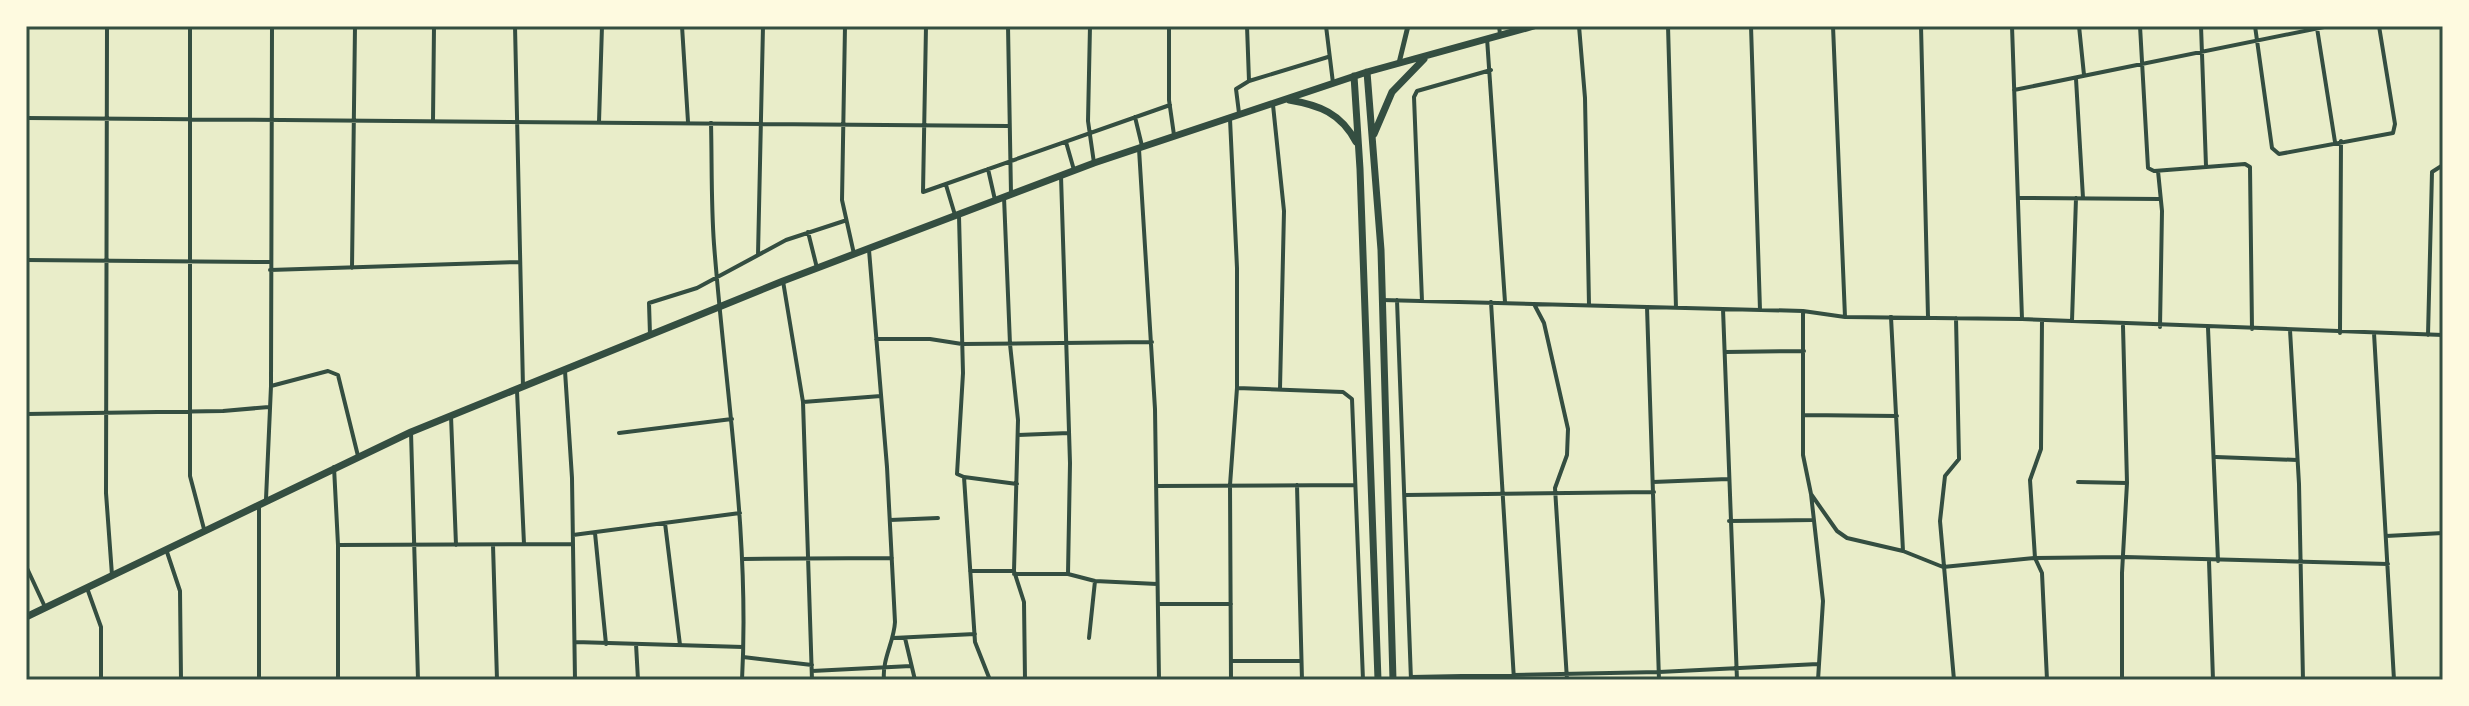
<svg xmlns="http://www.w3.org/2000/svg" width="2469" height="706" font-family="'Fira Sans Condensed',sans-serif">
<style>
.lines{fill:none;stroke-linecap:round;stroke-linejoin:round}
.minor{stroke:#344e41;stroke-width:4}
.tertiary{stroke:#344e41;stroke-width:5}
.trunk{stroke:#344e41;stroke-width:7}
.neatline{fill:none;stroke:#344e41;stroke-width:3}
</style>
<rect width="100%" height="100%" fill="#e9edc9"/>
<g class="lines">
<!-- minor -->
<path class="minor" d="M107 26 106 493 112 575
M190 26V476L204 529
M515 26 523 387
M682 26 688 122
M845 26 842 200 854 254
M926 26 923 192 1170 105
M1008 26 1011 194
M1090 26 1088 121 1094 163
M1169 26V100L1174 135
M1326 26 1333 83
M1499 26 1500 34
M1579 26 1585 98 1589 305
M1668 26 1676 308
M1751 26 1760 310
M1833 26 1845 317
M1921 26 1928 317
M2012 26 2022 319
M2079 26 2084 75
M2140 26 2148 168 2154 171 2245 164 2250 167 2252 329
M2201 26 2206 166
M2255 26 2272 148 2279 154 2393 133 2395 124 2379 26
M2317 28 2335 142
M1487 38 1505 302
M2076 79 2083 198
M1249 81 1328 57
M2014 90 2329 26
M1273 105 1284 211 1280 389
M1239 113 1236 89 1249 81 1247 26
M1135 117 1142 146
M26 118 1008 126
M1230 119 1237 268V388L1230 485 1231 680
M433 121 434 26
M599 122 602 26
M711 123C712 163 711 204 714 244 725 389 750 534 742 680
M1066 142 1074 170
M1139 149 1155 409 1159 680
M988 169 995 200
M2158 171 2162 211 2160 327
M1061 176 1070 463 1068 574
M946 185 955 215
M1004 197 1010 344 1018 420 1014 571 1024 602 1025 680
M2018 198 2160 199
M959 216 963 373 957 474 964 477 975 642 990 680
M808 232 817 268
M869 250 887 467 895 622C894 642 882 659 884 680
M758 255 763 26
M26 260 269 262
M352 268 355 26
M270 270 519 262
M783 281 803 402 812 680
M1382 300 1803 311 1845 317 2022 319 2443 335
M1397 300 1411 680
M1422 301 1414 97 1417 91 1491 70
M1491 302 1514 680
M1534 304 1544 323 1568 429 1567 455 1555 488 1567 680
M1647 307 1659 680
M1723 309 1737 680
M1803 311V455L1811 494 1823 601 1818 680
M1891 317 1903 551
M2042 320 2041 449 2030 480 2035 558 2042 573 2047 680
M2072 321 2076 198
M2208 328 2218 561
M2290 330 2299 484 2303 680
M2340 333 2341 141
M2374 333 2394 680
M650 335 649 303 697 288 786 240 844 221
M2428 335 2432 172 2443 165
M876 339H930L962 344 1152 342
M1725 352 1804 351
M565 371 572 478 575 680
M26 382V424
M271 386 328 371 338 375 358 456
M1237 388 1343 392 1352 399 1363 680
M517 391 524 544
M803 402 881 396
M26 414 223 411 269 407
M1803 415 1897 416
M451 416 456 545
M411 432 418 680
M619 433 732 419
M1018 435 1069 433
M2216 457 2297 460
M334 467 338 545 573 544
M964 477 1017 484
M1653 482 1728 479
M2078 482 2127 483
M1297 485 1302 680
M1156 486 1355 485
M1811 494 1837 531 1847 538 1903 551 1943 567 2035 558 2125 557 2388 564
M1405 495 1654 492
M266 499 271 386 272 26
M259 506V680
M890 520 938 518
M1729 521 1812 520
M665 523 680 645
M595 533 606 644
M573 535 740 513
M2386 536 2443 533
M338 545V680
M493 545 497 680
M166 549 180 591 181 680
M743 559 892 558
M2209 561 2213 680
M26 566 45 607
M970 571H1014
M1014 574H1068L1095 581 1157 584
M87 588 101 627V680
M1158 604H1231
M893 638 975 634
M905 638 915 680
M1089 638 1095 581
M575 642 743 647
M636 644 638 680
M743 657 812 665
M1231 661H1301
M812 671 911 666
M1411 677 1659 672 1818 664
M1954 680 1940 521 1945 476 1959 459 1956 318
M2122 680V573L2127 483 2123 326"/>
<!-- tertiary -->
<path class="tertiary" d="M1399 63 1408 26"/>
<!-- trunk -->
<path class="trunk" d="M1367 72 1381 250 1393 680
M1354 76 1360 169 1378 680
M1289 100C1319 105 1341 113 1356 142
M1374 134 1392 92 1424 59
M26 617 411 432 783 281 1094 163 1367 72 1534 26"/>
</g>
<!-- border -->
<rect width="2469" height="706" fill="none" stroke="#fefae0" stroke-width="56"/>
<rect x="28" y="28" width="2413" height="650" class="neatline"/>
</svg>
